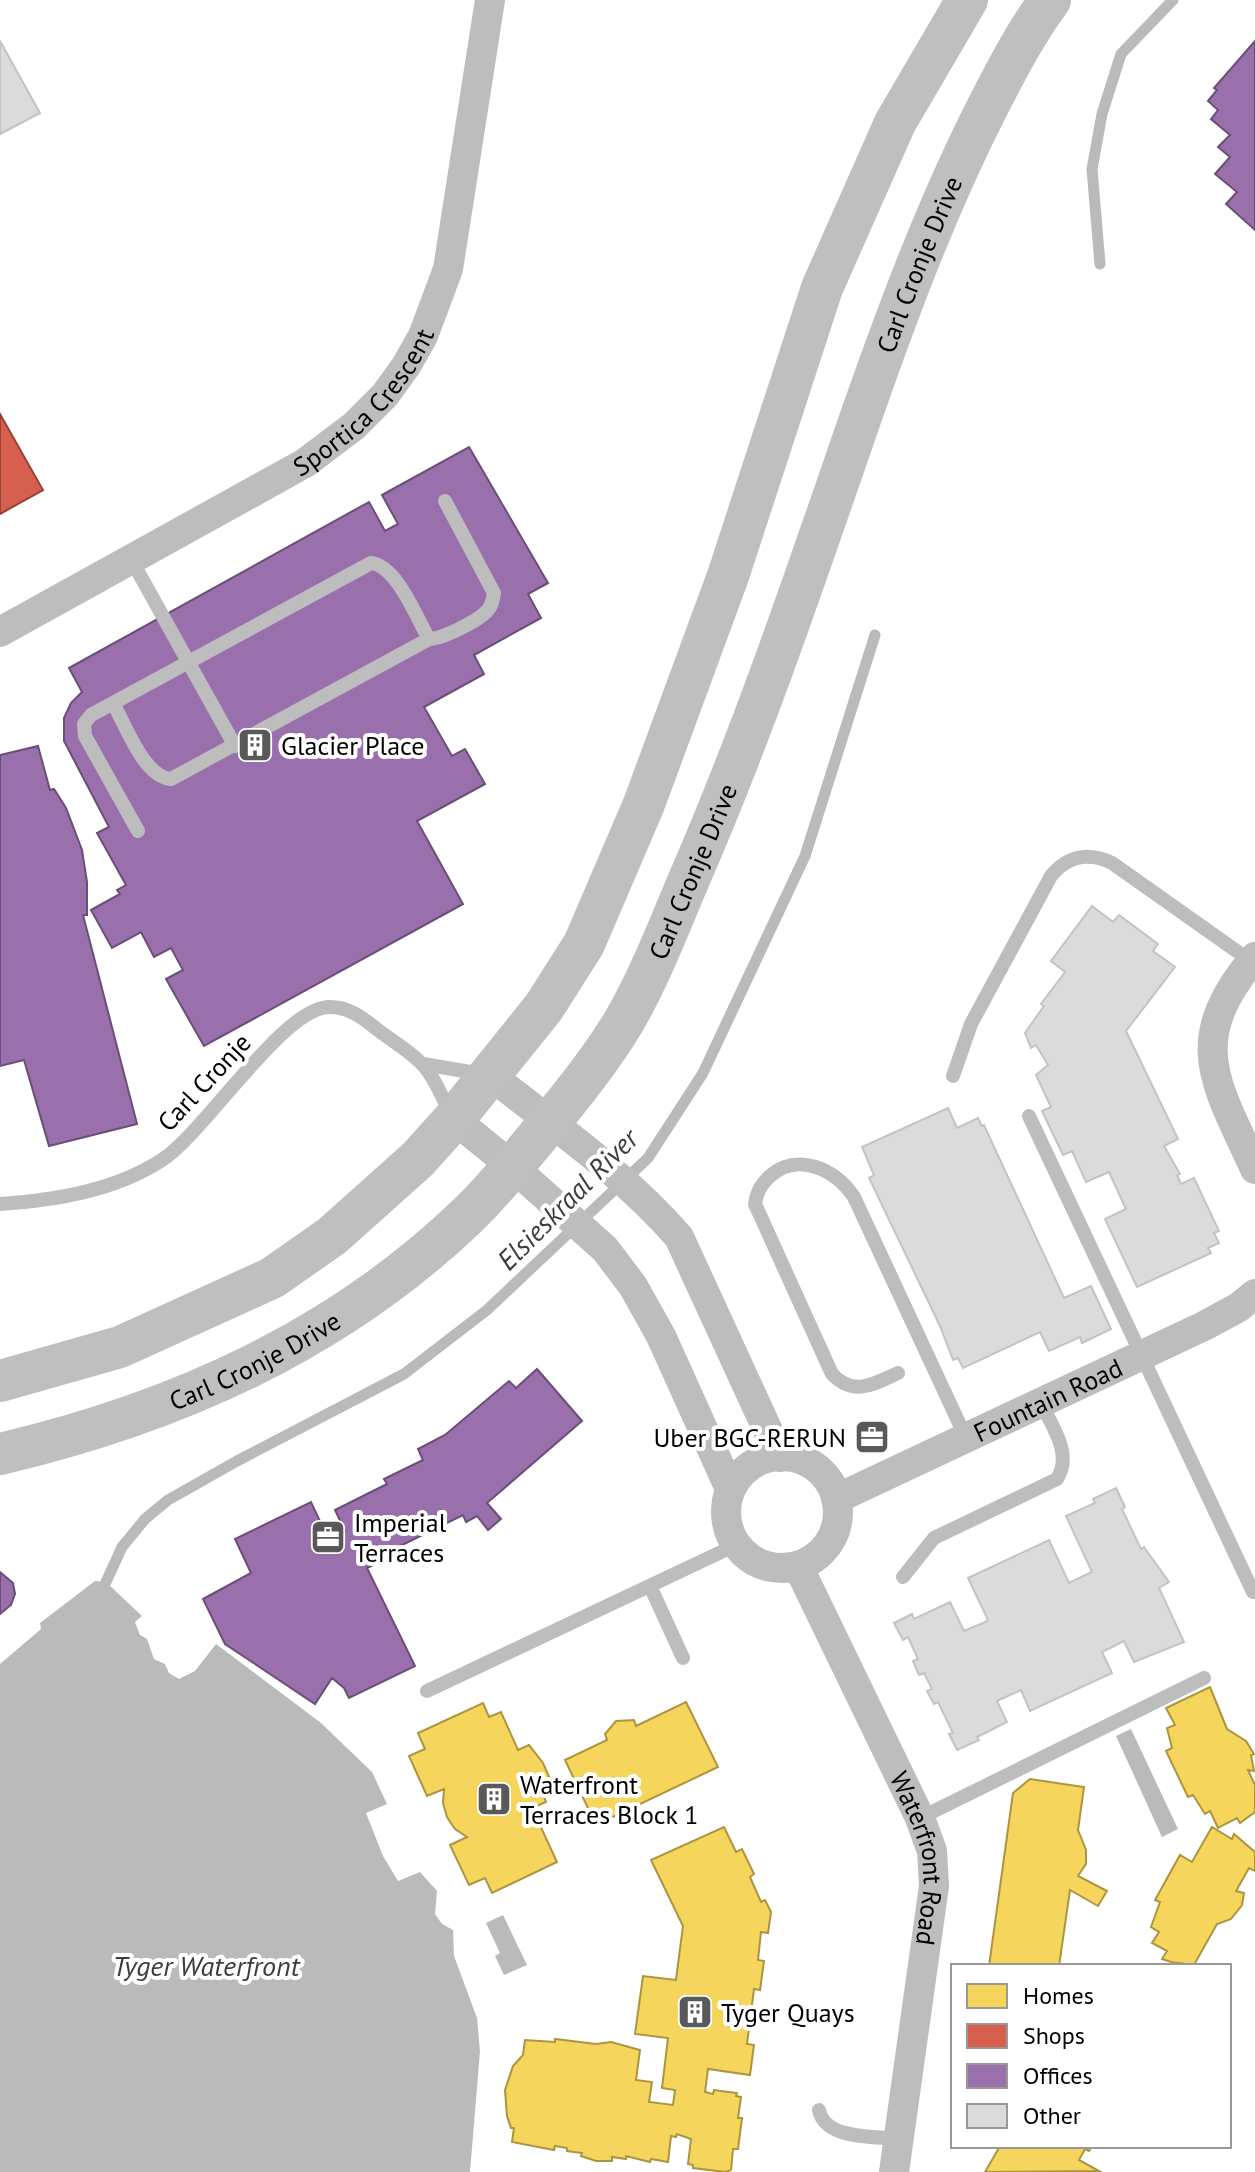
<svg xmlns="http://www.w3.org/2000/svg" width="1255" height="2172" font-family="'PT Sans',sans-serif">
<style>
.water{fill:#bababa}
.homes{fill:#f6d55c;stroke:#ac9540;stroke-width:2}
.shops{fill:#d6604d;stroke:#964336;stroke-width:2}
.offices{fill:#9970ab;stroke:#6b4e78;stroke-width:2}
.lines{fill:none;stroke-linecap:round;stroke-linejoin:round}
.stream{stroke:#bababa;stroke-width:11}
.building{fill:#dbdbdb;stroke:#c3c3c3;stroke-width:2}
.lane{stroke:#bdbdbd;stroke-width:14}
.street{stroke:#bdbdbd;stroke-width:30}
.secondary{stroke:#bfbfbf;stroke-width:42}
.labels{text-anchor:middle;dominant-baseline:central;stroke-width:8;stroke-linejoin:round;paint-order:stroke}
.street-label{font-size:26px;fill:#000;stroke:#fff}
.poi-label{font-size:26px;fill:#000;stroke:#fff;text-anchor:start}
.water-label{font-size:28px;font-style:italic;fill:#3d3d3d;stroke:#fff}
</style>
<rect width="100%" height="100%" fill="#fff"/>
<!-- water -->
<path class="water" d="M95 1581 106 1582 142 1616 135 1622 140 1635 147 1639 154 1659 165 1664 169 1673 179 1679 195 1671 216 1644 321 1723 372 1772 387 1804 366 1813 383 1856 398 1881 420 1872 437 1891 435 1914 442 1924 453 1930 454 1956 477 2018 480 2051 470 2172H0V1664L41 1629 40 1623Z
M1131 1729 1178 1829 1162 1837 1116 1736Z
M503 1915 527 1965 504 1975 495 1956 500 1953 486 1923Z"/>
<!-- homes -->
<path class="homes" d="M1210 1687 1227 1729 1246 1741 1254 1754 1251 1755 1254 1771 1248 1770 1255 1785V1812L1240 1823 1237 1818 1218 1828 1210 1811 1205 1814 1193 1795 1188 1797 1166 1751 1172 1748 1167 1728 1175 1725 1166 1708Z
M686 1702 718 1767 596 1825 565 1760 607 1740 605 1734 616 1721 634 1720 636 1726Z
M483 1703 489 1717 501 1712 518 1750 529 1745 543 1763 550 1779 539 1784 546 1802 532 1808 557 1862 492 1893 485 1878 469 1885 450 1845 467 1837 455 1829 447 1817 443 1803 444 1789 427 1796 409 1756 425 1749 418 1733Z
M1030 1779 1084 1787 1078 1830 1086 1850V1864L1078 1876 1107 1891 1098 1906 1070 1890 1059 1966H989L1013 1793Z
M724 1827 736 1852 742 1849 754 1874 750 1877 761 1902 765 1900 771 1912 768 1933 761 1932 758 1960 764 1961 760 1990 754 1989 747 2044 754 2045 750 2075 708 2069 705 2092 713 2094 714 2090 737 2093 736 2096 741 2097 738 2118H742L738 2149H733L731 2170 725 2172 693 2168V2165L688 2164 691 2139 677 2134 676 2137 671 2136 668 2162 651 2159 650 2162 626 2156V2159L612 2157V2161H596L581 2156 582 2153 567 2151V2148L555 2146 554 2150 512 2142 514 2128H511L507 2116 505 2090 513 2066 523 2055 525 2040 555 2042V2039L596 2044 611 2042 640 2050 636 2080 652 2082 649 2102 673 2105 675 2090 662 2088 668 2038 635 2034 643 1976 676 1980 683 1926 651 1860Z
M1212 1827 1232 1839 1234 1834 1255 1852V1871L1249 1868 1236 1891 1244 1893 1242 1905 1231 1919 1217 1924 1194 1965 1171 1962 1162 1959 1167 1951 1152 1943 1159 1932 1151 1927 1160 1902 1155 1900 1180 1855 1192 1862Z
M1000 2146H1092L1089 2151 1085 2149 1079 2160 1099 2171 985 2172Z"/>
<!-- shops -->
<path class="shops" d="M0 414 43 490 0 514Z"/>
<!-- offices -->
<path class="offices" d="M1255 41V230L1226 204 1237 192 1215 174 1230 157 1218 147 1230 135 1211 119 1218 110 1208 101 1217 90 1214 88Z
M469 447 548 583 528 594 541 618 474 655 484 674 424 707 452 756 465 749 485 784 417 821 463 904 204 1046 166 979 183 970 171 948 154 957 141 932 112 948 91 910 120 894 117 890 126 885 97 833 109 827 64 741V718L71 703 82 692 69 668 369 502 385 531 398 524 382 495Z
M38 746 50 790 54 789 66 808 82 850 87 882V915H83L137 1124 49 1146 24 1060 0 1066V755Z
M537 1369 582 1421 487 1503 501 1519 488 1530 477 1516 466 1522 463 1515 390 1551 392 1556 367 1568 415 1666 349 1698 344 1688 332 1678 315 1704 225 1644 203 1599 251 1573 235 1539 311 1502 325 1532 332 1528 335 1535 345 1531 335 1510 387 1484 384 1479 423 1460 418 1449 445 1435 509 1381 516 1388Z
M0 1572 13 1583 15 1594 11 1605 0 1614Z"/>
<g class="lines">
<!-- stream -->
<path class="stream" d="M1100 264 1092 169 1102 114 1121 54 1173 0
M106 1582 122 1547 145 1519 168 1500 237 1461 404 1374 487 1310 648 1158 703 1073 805 856 875 635"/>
</g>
<!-- building -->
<path class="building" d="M0 41 40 113 0 134Z
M1092 906 1113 922 1119 915 1158 944 1153 951 1175 967 1126 1031 1178 1139 1164 1146 1180 1174 1177 1175 1181 1184 1194 1178 1219 1231 1214 1233 1219 1243 1208 1248 1211 1253 1137 1287 1105 1219 1126 1209 1109 1172 1086 1182 1072 1151 1063 1155 1042 1111 1051 1107 1036 1075 1048 1065 1036 1045 1031 1048 1025 1033 1044 1006 1041 1004 1065 972 1051 961Z
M948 1108 957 1128 978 1118 982 1126 984 1125 1064 1298 1091 1286 1111 1329 1082 1343 1080 1337 1049 1351 1040 1332 963 1368 958 1358 953 1360 940 1326 869 1178 874 1175 862 1147Z
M1116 1488 1125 1507 1122 1509 1141 1549 1144 1547 1169 1582 1159 1588 1184 1642 1134 1662 1124 1641 1102 1652 1112 1673 1030 1711 1021 1690 997 1701 1007 1722 977 1737 979 1740 957 1750 949 1734 953 1733 938 1702 934 1704 927 1691 932 1689 924 1673 919 1675 913 1661 918 1659 908 1637 903 1640 894 1623 912 1614 914 1619 950 1602 964 1631 983 1623 988 1620 968 1578 1049 1540 1069 1583 1092 1572 1066 1516 1095 1503 1093 1499Z"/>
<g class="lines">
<!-- lane -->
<path class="lane" d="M131 559 235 746
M113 703C126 726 144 777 171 779L429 639C442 639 478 621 487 611 492 606 493 600 494 593L445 501
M138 831 85 736 84 724 91 715 371 563C397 566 416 617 429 639
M423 1064 482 1074
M953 1076 971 1024 1051 876C1068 855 1089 852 1112 863L1255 964
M1029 1116 1253 1592
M0 1204C56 1200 114 1191 162 1160 206 1131 284 1006 330 1007 350 1007 364 1019 378 1030 392 1041 410 1051 422 1064 435 1077 443 1100 452 1116
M898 1373C874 1384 854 1397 832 1374L755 1204C757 1192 760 1186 769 1177 797 1151 835 1169 854 1197L966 1438
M903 1577 934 1538 1057 1479C1073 1454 1052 1426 1041 1403
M650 1586 683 1658
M427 1691 736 1545
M920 1818 1204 1678
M819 2110C825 2140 874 2136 899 2139"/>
<!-- street -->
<g class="street">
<path id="s1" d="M0 632 305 463 354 426 385 395 406 366 423 336 448 269 490 0"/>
<path d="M1255 957C1184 1041 1215 1081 1255 1169"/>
<path d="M490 1075C555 1126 625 1175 679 1237L780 1457"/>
<path d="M454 1119 513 1167 605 1249 633 1286 661 1336 730 1489"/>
<circle cx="782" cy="1512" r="56"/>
<path id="s2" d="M836 1499 1204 1326 1239 1307 1255 1294"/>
<path id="s3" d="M798 1566 920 1818 932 1851 934 1886 894 2172"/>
</g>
<!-- secondary -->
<g class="secondary">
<path d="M0 1381 120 1347 272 1278 332 1236 418 1159 454 1119 544 1007 584 944 644 804 728 576 822 288 895 123 967 0"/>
<path id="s4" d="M0 1454C175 1413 337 1341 468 1215 495 1189 519 1159 543 1130 572 1096 600 1061 623 1023 650 977 669 926 690 877 757 723 810 563 865 405 901 303 939 202 988 106 1007 69 1025 34 1050 0"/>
</g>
</g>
<!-- icons -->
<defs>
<g id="building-square" transform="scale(1.8)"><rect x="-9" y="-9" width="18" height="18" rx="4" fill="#595959" stroke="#fff"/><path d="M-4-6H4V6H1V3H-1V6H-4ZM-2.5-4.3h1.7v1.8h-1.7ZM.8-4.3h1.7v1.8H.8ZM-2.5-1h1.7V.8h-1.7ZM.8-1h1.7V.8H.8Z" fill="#fff"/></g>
<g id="office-square" transform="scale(1.8)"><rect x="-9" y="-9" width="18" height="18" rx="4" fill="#595959" stroke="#fff"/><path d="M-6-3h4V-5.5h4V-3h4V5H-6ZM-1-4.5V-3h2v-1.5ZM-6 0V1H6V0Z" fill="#fff"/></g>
</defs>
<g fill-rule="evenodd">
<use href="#building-square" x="255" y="745"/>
<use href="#office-square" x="872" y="1437"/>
<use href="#office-square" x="328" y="1537"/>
<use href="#building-square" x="494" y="1799"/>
<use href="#building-square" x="695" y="2012"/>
</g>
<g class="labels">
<!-- street labels -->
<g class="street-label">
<text stroke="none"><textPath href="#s4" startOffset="1594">Carl Cronje Drive</textPath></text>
<text stroke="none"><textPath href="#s1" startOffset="434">Sportica Crescent</textPath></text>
<text stroke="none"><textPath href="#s4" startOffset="946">Carl Cronje Drive</textPath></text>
<text transform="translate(204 1082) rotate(-47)">Carl Cronje</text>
<text stroke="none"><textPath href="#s4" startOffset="272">Carl Cronje Drive</textPath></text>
<text stroke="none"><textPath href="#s2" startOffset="234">Fountain Road</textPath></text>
<text stroke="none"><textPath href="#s3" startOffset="320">Waterfront Road</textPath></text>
</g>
<!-- poi labels -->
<g class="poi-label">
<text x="281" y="745">Glacier Place</text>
<text x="846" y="1437" text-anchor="end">Uber BGC-RERUN</text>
<text x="354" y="1522">Imperial<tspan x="354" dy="30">Terraces</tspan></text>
<text x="520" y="1784">Waterfront<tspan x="520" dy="30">Terraces Block 1</tspan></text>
<text x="721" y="2012">Tyger Quays</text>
</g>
<!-- water labels -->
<g class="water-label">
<text transform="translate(567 1199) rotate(-45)">Elsieskraal River</text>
<text x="206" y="1965">Tyger Waterfront</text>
</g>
</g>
<!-- legend -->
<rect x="951" y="1964" width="280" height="184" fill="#ffffff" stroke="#999999" stroke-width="2"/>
<rect x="967" y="1984" width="40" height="24" fill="#f6d55c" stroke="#999999" stroke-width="2"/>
<text x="1023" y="2004" font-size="24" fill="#000000">Homes</text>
<rect x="967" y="2024" width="40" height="24" fill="#d6604d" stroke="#999999" stroke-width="2"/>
<text x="1023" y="2044" font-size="24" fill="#000000">Shops</text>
<rect x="967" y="2064" width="40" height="24" fill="#9970ab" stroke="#999999" stroke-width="2"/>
<text x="1023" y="2084" font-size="24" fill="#000000">Offices</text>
<rect x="967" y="2104" width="40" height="24" fill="#dbdbdb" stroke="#999999" stroke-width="2"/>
<text x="1023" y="2124" font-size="24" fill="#000000">Other</text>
</svg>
